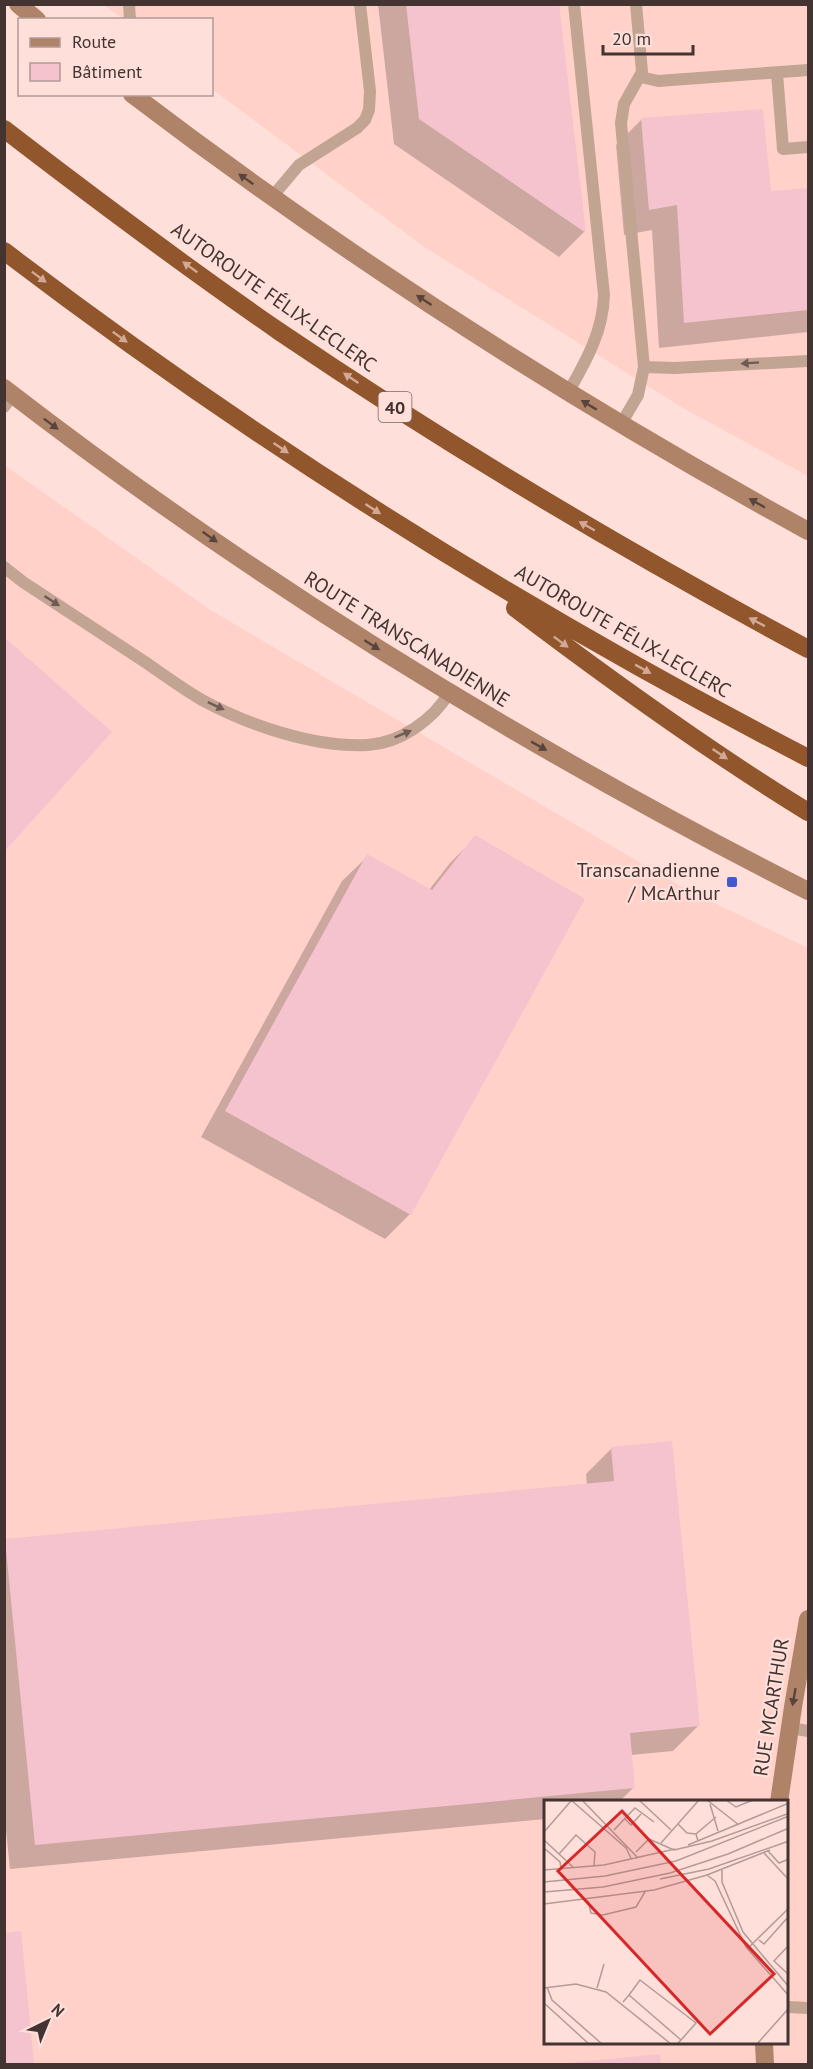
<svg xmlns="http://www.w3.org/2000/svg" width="813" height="2069" font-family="'PT Sans',sans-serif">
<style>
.built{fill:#ffd1c9;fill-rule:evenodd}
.shadow{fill:#0003}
.building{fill:#f5c3cd}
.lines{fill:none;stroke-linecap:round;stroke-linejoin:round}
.lane{stroke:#c2a492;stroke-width:12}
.secondary{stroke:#af8368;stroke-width:18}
.highway{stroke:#92562d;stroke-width:18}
.oneway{fill:#59443d}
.oneway2{fill:#d3a895}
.oneway3{fill:#6f5b54}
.poi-dot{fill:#425ace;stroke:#fedfda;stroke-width:2}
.labels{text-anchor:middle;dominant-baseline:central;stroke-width:4.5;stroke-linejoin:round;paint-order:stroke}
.shield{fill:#fedfda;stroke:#7b6764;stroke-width:1.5}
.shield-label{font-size:18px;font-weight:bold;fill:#433432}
.street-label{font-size:20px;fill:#433432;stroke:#fedfda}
.poi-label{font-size:20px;fill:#433432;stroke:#fedfda;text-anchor:end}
.inset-road{fill:none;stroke:#b39b97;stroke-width:1.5}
.view{fill:#d62828;fill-opacity:0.15;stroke:#d62828;stroke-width:3}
.inset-edge{fill:none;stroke:#433432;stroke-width:3}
</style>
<rect width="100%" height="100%" fill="#fedfda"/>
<!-- built -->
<path class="built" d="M104 5H808V476L683 408 423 246 212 89V20L123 19Z
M4 465 212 611 685 889 808 948V2064H5ZM546 1802H788V2044H546Z"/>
<!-- shadow -->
<path class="shadow" d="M378 4H557L584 232 559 257 394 144Z
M642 119 769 193 808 189V332L659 348 652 230 624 235 616 145Z
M476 837 410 1214 385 1239 201 1137 342 881 368 856 429 890 450 863Z
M612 1448 698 1726 673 1751 631 1755 634 1787 619 1802H546V1819L10 1869 4 1811 6 1540 587 1485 586 1474Z
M658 2055 659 2064H568Z"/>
<!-- building -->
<path class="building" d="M406 4H559L586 233 419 119Z
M763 109 771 191 808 188V310L684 323 677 205 649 210 641 118Z
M4 637 112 732 4 852Z
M475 835 585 899 411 1215 225 1111 367 854 432 890Z
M672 1441 700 1726 630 1733 635 1788 35 1845 5 1539 614 1481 611 1447Z
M21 1931 34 2064H4V1933Z
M660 2054 661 2064H569V2063Z"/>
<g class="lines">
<!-- lane -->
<path class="lane" d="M129 4 130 20
M777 73 783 149 808 147
M641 77 658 81 808 70
M272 197 299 165 357 128 365 120 369 110 370 91 360 4
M644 367 675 368 808 361
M568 393C586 361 603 332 604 295L574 4
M4 407 13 395
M621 424 638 395 644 367 621 123 624 104 642 72 636 4
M4 567 23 582C64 609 105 636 145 662 164 675 183 689 202 700 248 725 315 748 368 745 400 743 433 720 449 693
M790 1728 808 1731
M788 2007 808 2008"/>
<!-- secondary -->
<path class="secondary" d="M18 4 37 20
M132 94C346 257 573 402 808 531
M4 388C255 582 526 748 808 891
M779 1802 793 1707 808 1619
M764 2044 765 2064"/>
<!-- highway -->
<path class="highway" d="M4 129C95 199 186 267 280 332 450 447 627 552 808 649
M4 251C257 444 526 612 808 758
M515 608C610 680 707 750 808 812"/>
</g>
<!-- one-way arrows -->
<defs><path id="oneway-solid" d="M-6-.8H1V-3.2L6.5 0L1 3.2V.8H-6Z" transform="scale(1.5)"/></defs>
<g class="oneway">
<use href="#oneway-solid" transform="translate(246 179) rotate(-145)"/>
<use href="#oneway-solid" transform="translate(424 300) rotate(-147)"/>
<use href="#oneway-solid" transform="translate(589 405) rotate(-149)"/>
<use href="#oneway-solid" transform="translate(51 424) rotate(37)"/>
<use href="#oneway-solid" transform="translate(757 503) rotate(-151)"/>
<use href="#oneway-solid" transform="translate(210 537) rotate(35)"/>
<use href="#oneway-solid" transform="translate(372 645) rotate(32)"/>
<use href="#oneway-solid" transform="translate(539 746) rotate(29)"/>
<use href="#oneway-solid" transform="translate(794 1697) rotate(100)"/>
</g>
<g class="oneway2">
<use href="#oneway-solid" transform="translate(190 267) rotate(-144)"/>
<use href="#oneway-solid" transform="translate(39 277) rotate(37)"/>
<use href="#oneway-solid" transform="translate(120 337) rotate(36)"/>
<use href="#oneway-solid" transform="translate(351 378) rotate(-146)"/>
<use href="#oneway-solid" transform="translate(281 448) rotate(34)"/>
<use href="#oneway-solid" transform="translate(373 509) rotate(33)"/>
<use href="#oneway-solid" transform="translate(587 526) rotate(-150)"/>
<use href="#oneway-solid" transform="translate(757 622) rotate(-152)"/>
<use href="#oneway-solid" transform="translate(561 642) rotate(37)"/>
<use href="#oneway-solid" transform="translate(643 669) rotate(29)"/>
<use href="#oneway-solid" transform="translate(720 754) rotate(34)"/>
</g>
<g class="oneway3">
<use href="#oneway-solid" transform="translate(750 363) rotate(176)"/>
<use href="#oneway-solid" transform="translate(52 601) rotate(33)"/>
<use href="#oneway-solid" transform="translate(216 706) rotate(25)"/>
<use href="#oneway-solid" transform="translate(403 734) rotate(-22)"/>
</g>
<!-- markers -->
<rect class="poi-dot" x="726" y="876" width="12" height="12" rx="3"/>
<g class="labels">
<!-- shield labels -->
<rect class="shield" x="378.5" y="392" width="33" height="30" rx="4.5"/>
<g class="shield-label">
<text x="395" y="407">40</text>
</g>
<!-- street labels -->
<g class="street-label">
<text transform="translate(274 297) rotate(35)">AUTOROUTE FÉLIX-LECLERC</text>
<text transform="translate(623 631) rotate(30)">AUTOROUTE FÉLIX-LECLERC</text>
<text transform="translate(407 639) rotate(32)">ROUTE TRANSCANADIENNE</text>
<text transform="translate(771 1707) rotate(-81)">RUE MCARTHUR</text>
</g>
<!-- poi labels -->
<g class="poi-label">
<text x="720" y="870">Transcanadienne<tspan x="720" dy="23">/ McArthur</tspan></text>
</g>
</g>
<!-- overview -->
<g transform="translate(544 1800)">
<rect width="244" height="244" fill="#fedfda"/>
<path class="inset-road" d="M27 0 82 48 87 58M38 0 94 58M95 0 127 30M163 0 195 25M182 0 192 7 209 0M166 4 174 31M81 19 87 25 97 14M134 24 143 33 152 34M70 30 91 8 110 22M0 32 27 1M0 40 29 67M154 41 152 34 172 17M117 43 155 0M144 45 245 3M0 48 16 62 17 69M130 50 168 41 243 14M224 51 235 63 245 59M92 52 105 39 130 50M220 53 245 80M15 54 32 35 51 52 50 66M0 70 60 65 131 49M178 70V82L199 132 245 187M163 75 171 81 202 147 245 196M116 79 165 69 245 41M0 82 61 76 132 61 245 16M0 92 59 87 126 73 184 54 245 28M44 101 47 113 59 115 92 107 101 92M0 104 110 90 163 75 226 50M215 140 220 144 245 116M245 145 230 161 245 175M203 149 245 108M3 187 8 200 58 244M0 188 32 184 62 192 127 244M53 188 60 164M85 195 96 180 152 223 137 240M79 202 85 195 137 240 133 244M0 203 45 244M213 244 245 208"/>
<path class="view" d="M78 11 230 174 166 234 14 71Z"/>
<rect width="244" height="244" class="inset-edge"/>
</g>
<!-- border -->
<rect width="813" height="2069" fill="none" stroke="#433432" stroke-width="12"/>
<!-- legend -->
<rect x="18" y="18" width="195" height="78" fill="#fedfda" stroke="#b39b97" stroke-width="1.5"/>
<rect x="30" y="38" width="30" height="9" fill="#af8368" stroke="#b39b97" stroke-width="1.5"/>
<text x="72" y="48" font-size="18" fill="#433432">Route</text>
<rect x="30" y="63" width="30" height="18" fill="#f5c3cd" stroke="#b39b97" stroke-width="1.5"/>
<text x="72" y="78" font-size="18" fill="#433432">Bâtiment</text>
<!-- north arrow -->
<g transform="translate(48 2021) rotate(43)" stroke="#fedfda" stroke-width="4.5" paint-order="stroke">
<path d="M0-4.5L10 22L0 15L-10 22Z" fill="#433432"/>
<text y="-9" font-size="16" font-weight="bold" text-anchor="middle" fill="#433432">N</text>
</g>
<!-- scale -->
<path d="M603 45v9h90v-9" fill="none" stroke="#433432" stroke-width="3"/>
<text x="612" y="45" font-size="18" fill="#433432" stroke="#fedfda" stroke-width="4.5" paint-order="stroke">20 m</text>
</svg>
